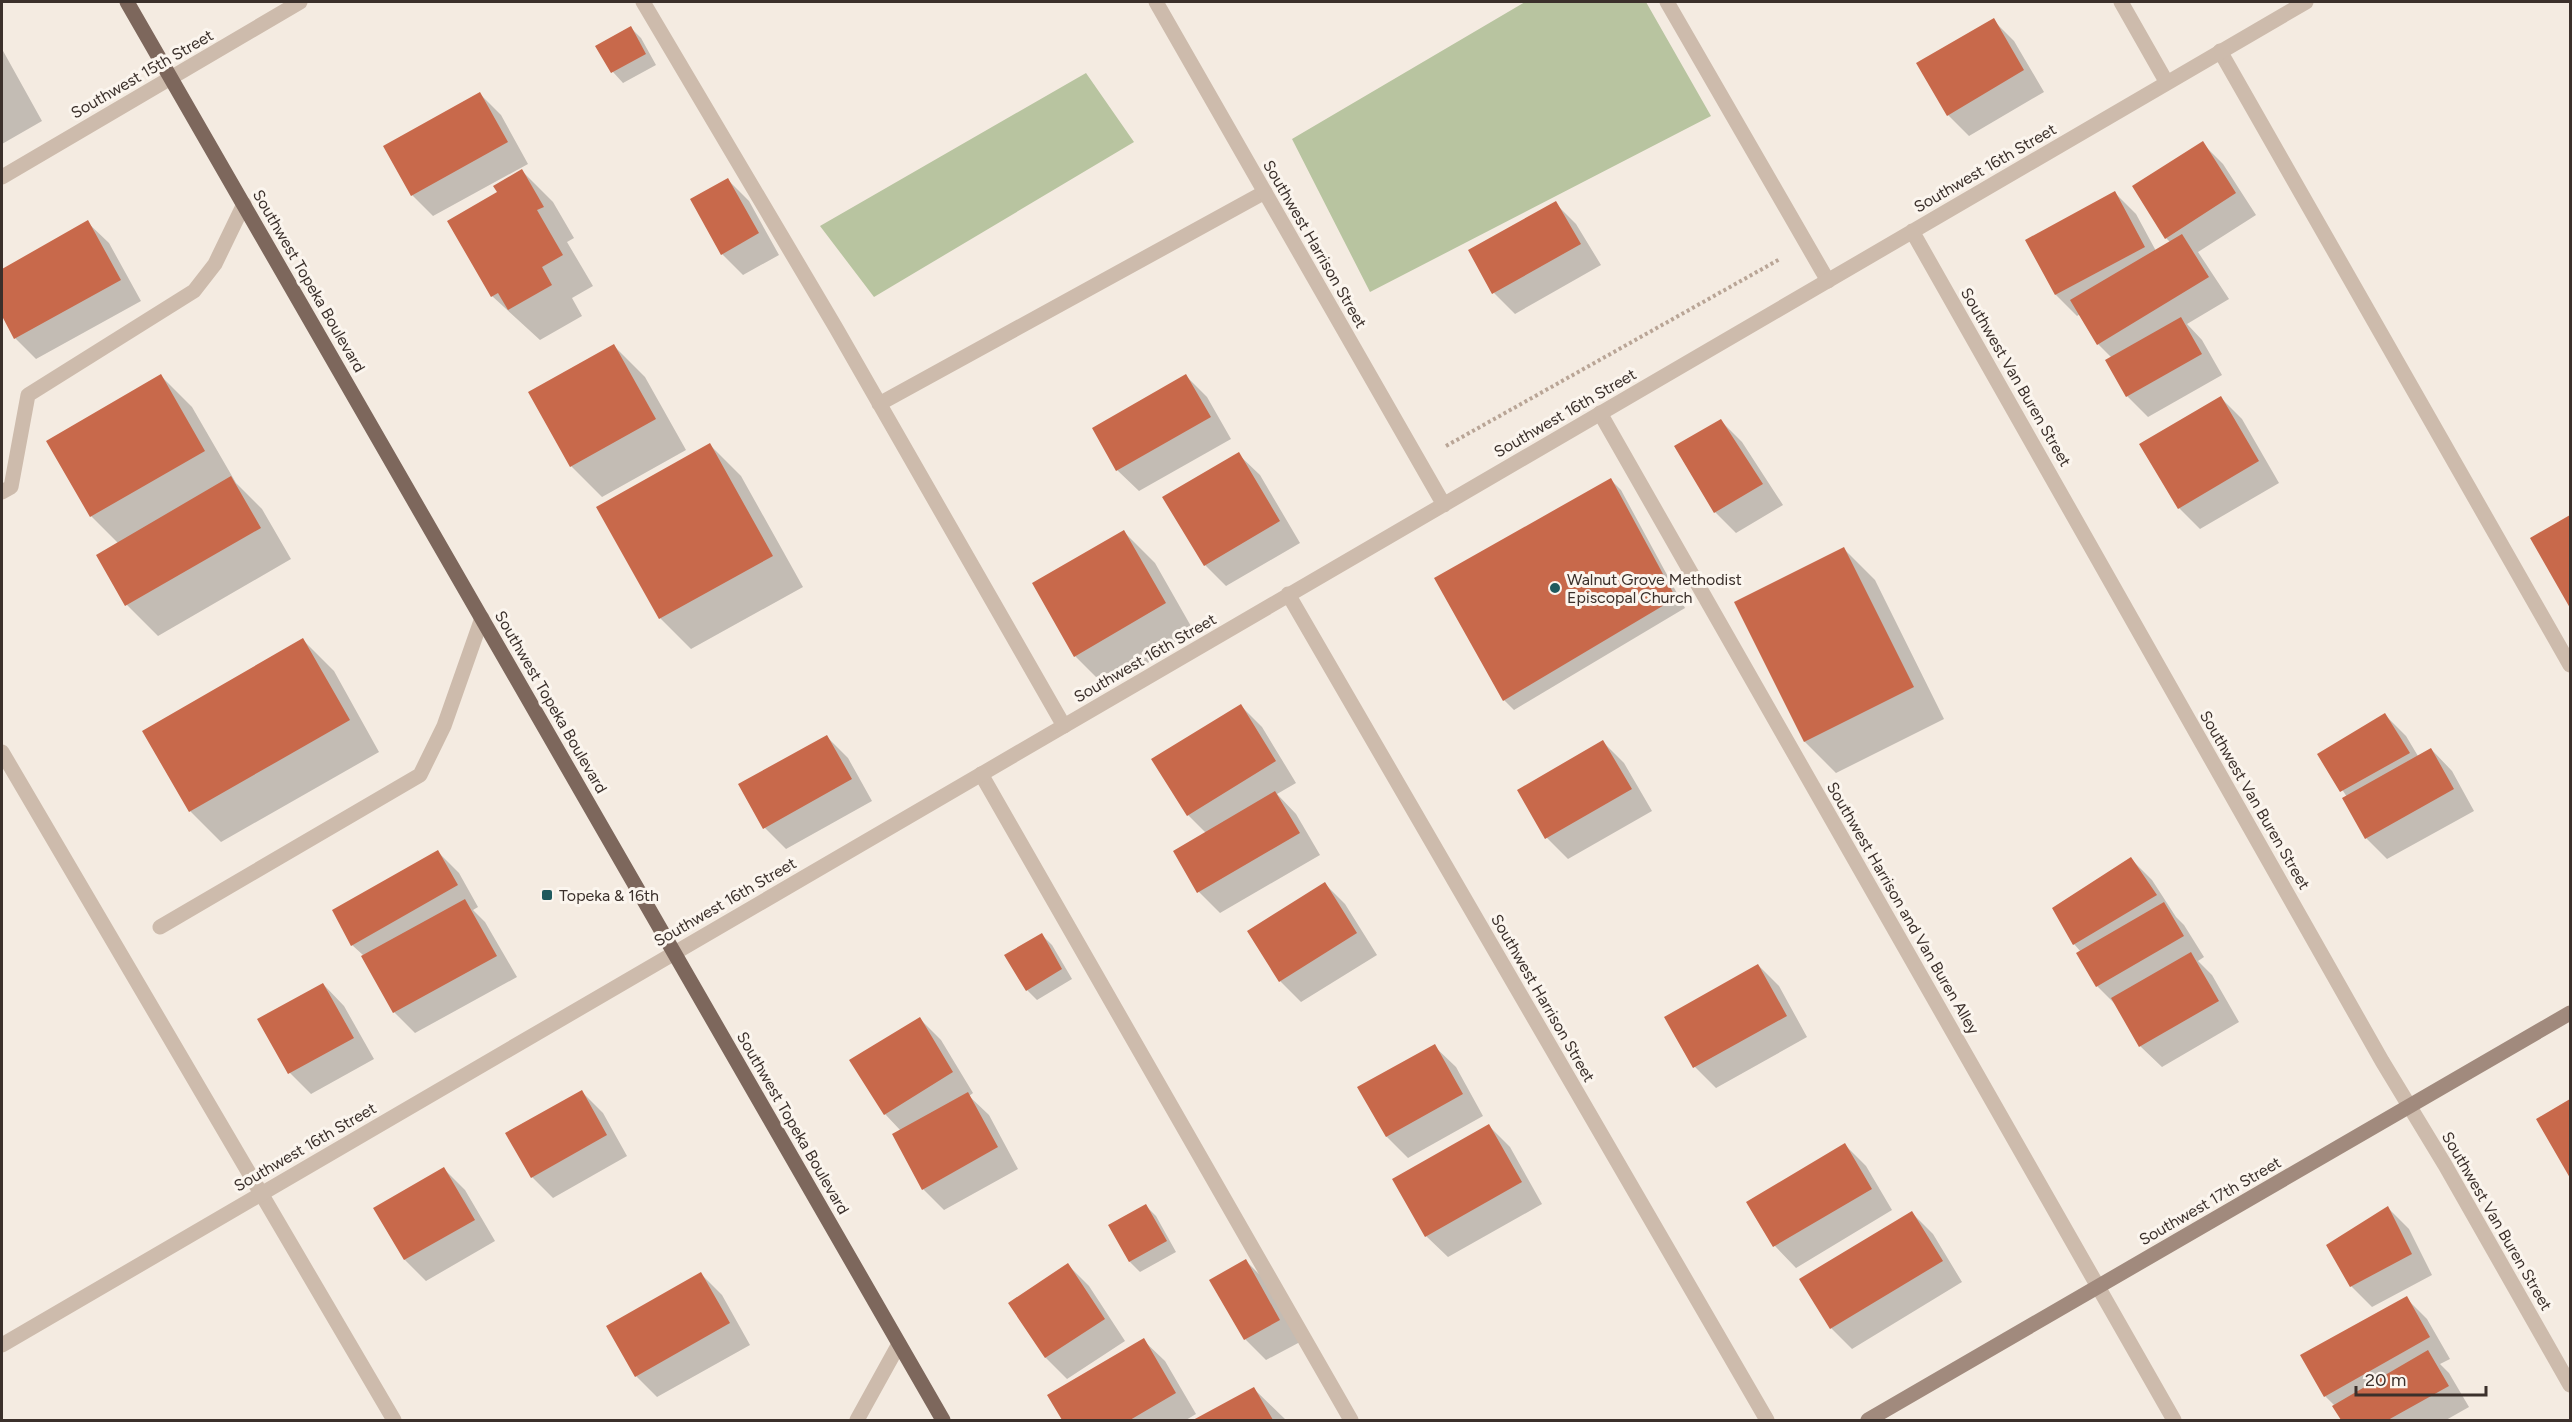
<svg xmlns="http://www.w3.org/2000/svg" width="2572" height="1422" font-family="Figtree,sans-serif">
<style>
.green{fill:#b8c4a0}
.shadow{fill:#0003}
.building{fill:#c8694b}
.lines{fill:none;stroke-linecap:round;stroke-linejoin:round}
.path{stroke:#b9a596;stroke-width:4;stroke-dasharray:3 3;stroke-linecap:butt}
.service{stroke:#cdbbac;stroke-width:15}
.minor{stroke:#cdbbac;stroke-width:15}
.secondary{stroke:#a18a7d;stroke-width:15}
.primary{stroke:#7d675c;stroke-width:15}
.poi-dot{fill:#1f5a5e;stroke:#fbf5ee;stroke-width:2}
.labels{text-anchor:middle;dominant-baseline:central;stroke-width:6;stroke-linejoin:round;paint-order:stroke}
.street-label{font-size:16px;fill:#3b302b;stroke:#fbf5ee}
.poi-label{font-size:16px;fill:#3b302b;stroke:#fbf5ee;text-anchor:start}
</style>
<rect width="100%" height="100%" fill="#f4ebe1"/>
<!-- green -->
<path class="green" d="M1525 2H1646L1711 116 1370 292 1292 139Z
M1086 73 1134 142 874 297 820 226Z"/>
<!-- shadow -->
<path class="shadow" d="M1993 20 2014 41 2044 92 1969 136 1948 115Z
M631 28 641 38 656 65 623 83 613 72 597 46Z
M2 49 42 121 2 144Z
M480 94 501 115 528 164 433 216 412 195Z
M2202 143 2223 164 2256 215 2198 252 2229 299 2187 324 2202 340 2222 375 2148 417 2127 396 2112 358 2098 344 2080 314 2077 316 2056 295 2027 240 2115 193 2136 214 2156 251 2170 242 2166 238Z
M522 171 553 202 574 238 567 242 593 286 572 298 582 316 540 340 492 296Z
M728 180 749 201 779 255 743 275 722 254Z
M1555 203 1576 224 1601 265 1515 314 1494 293Z
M87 222 109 243 141 301 36 359 15 338 2 313V271Z
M614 346 645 377 686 450 602 497 571 466Z
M161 376 192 407 236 483 262 509 291 559 158 636 127 605 118 543 91 516Z
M1186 376 1207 397 1231 439 1139 491 1117 470Z
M2221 398 2242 419 2279 483 2200 529 2179 508Z
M1721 421 1742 442 1783 505 1736 533 1715 512Z
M710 445 741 476 803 587 691 649 660 618Z
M1238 454 1260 475 1300 543 1226 586 1205 565Z
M1611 480 1621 490 1685 608 1514 710 1504 700Z
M2570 517V605L2532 539Z
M1124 532 1155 563 1196 635 1106 687 1075 656Z
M1844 549 1875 580 1944 719 1836 773 1805 742 1736 602Z
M303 640 334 671 379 752 221 842 190 811Z
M1241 706 1262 727 1296 783 1277 794 1296 814 1320 855 1220 913 1199 892 1175 851 1206 833 1188 815Z
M2385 715 2406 736 2418 756 2431 749 2452 771 2474 811 2387 859 2366 838 2347 797 2319 754Z
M827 737 848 758 872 801 786 849 765 828 740 785Z
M1603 742 1624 763 1652 811 1568 859 1547 838 1519 790Z
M438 852 459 873 478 907 473 910 485 922 517 977 415 1033 394 1012 363 955 352 945Z
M2131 859 2152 880 2176 917 2184 925 2204 957 2198 961 2212 975 2239 1022 2162 1067 2140 1046 2117 1006 2097 986 2081 952 2074 944Z
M1324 883 1345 904 1377 955 1301 1002 1280 981Z
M1042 935 1052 945 1072 979 1037 1000 1027 990Z
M1758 965 1779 986 1807 1037 1716 1088 1695 1067 1666 1017Z
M323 984 344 1006 374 1059 311 1094 290 1073 259 1019Z
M920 1019 941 1040 973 1093 969 1096 989 1115 1018 1169 944 1210 923 1189 901 1131 885 1114Z
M1434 1046 1456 1067 1483 1116 1408 1158 1387 1137 1359 1088Z
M582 1092 603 1113 627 1156 553 1198 532 1177Z
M2570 1101V1175L2538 1120Z
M1489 1126 1510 1147 1542 1204 1448 1257 1426 1236 1394 1179Z
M1845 1145 1866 1166 1892 1210 1796 1268 1775 1246 1748 1202Z
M444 1169 465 1190 495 1241 426 1281 405 1260 376 1208Z
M1146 1206 1156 1216 1176 1252 1140 1272 1130 1262 1110 1226Z
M2388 1208 2409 1229 2432 1275 2372 1307 2351 1286Z
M1912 1213 1933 1234 1962 1282 1852 1349 1831 1328Z
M1246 1261 1267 1282 1300 1342 1266 1360 1245 1339 1211 1281Z
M1068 1265 1089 1286 1125 1341 1067 1379 1046 1358 1010 1304Z
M701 1274 722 1295 750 1345 657 1397 636 1376 608 1326Z
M2406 1298 2427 1319 2450 1359 2440 1364 2449 1373 2469 1407 2446 1420H2342L2335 1406 2325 1396Z
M1143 1340 1165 1361 1196 1414 1186 1420H1064L1049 1395Z
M1254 1389 1286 1420H1196Z"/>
<!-- building -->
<path class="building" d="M1994 18 2024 70 1947 116 1916 63Z
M631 26 646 54 611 73 595 46Z
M480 92 508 142 411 196 383 146Z
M2203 141 2236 193 2165 239 2132 186Z
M522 169 544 207 537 210 563 255 542 267 552 285 508 310 498 293 491 297 447 221 497 192 493 186Z
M728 178 759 233 721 255 690 199Z
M2115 191 2145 247 2055 295 2025 240Z
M1556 201 1581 244 1492 294 1468 250Z
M88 220 121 280 14 339 2 316V269Z
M2182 234 2209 277 2097 345 2070 300Z
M2181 317 2202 354 2126 397 2105 360Z
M614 344 656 419 570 467 528 392Z
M161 374 205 451 90 517 46 441Z
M1186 374 1211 417 1116 471 1092 428Z
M2221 396 2259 461 2178 509 2139 444Z
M1721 419 1763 484 1714 513 1674 446Z
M710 443 773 556 659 619 596 507Z
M1239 452 1280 521 1204 566 1162 497Z
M231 476 261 528 125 606 96 555Z
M1611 478 1676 598 1503 701 1434 578Z
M2570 515V608L2530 538Z
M1124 530 1166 603 1074 657 1032 583Z
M1844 547 1914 687 1804 742 1734 602Z
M303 638 350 720 189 812 142 731Z
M1241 704 1276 761 1187 816 1151 759Z
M2385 713 2410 753 2340 792 2317 754Z
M827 735 852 779 763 829 738 784Z
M1603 740 1632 789 1545 839 1517 790Z
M2431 748 2454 789 2365 839 2342 798Z
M1275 791 1300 833 1197 893 1173 851Z
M438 850 458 885 351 946 332 910Z
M2131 857 2157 895 2073 945 2052 908Z
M1325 882 1357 933 1279 982 1247 931Z
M465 899 497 956 393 1013 361 956Z
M2164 902 2184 936 2096 987 2076 953Z
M1042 933 1062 969 1026 991 1004 955Z
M2191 952 2219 1001 2139 1047 2111 998Z
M1758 964 1787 1016 1693 1068 1664 1017Z
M323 983 354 1038 288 1074 257 1019Z
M920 1017 953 1072 884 1115 849 1060Z
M1435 1044 1463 1094 1386 1137 1357 1087Z
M582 1090 607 1135 531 1178 505 1133Z
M968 1092 998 1147 922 1190 892 1134Z
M2570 1099V1178L2536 1119Z
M1489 1124 1522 1182 1425 1237 1392 1179Z
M1845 1143 1872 1189 1773 1247 1746 1202Z
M444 1167 475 1220 404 1260 373 1208Z
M1146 1204 1167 1241 1129 1262 1108 1225Z
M2388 1206 2412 1254 2350 1287 2326 1245Z
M1912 1211 1943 1261 1830 1329 1799 1279Z
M1246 1259 1280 1320 1244 1340 1209 1280Z
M1068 1263 1105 1319 1045 1358 1008 1303Z
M701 1272 730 1323 635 1377 606 1326Z
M2407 1296 2430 1337 2324 1397 2300 1355Z
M1144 1338 1176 1393 1130 1420H1062L1047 1395Z
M2428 1350 2449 1386 2388 1420H2341L2332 1406Z
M1254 1387 1273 1420H1193Z"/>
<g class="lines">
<!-- path -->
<path class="path" d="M1446 446 1780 259"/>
<!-- service -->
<path class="service" d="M643 2 836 328 1064 726
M1667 2 1828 281
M2220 51 2570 665
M879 404 1265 192
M1600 413 2174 1420
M2 492 11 487 28 395 194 291 215 264 244 204
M2 752 394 1420
M981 774 1351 1420
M160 927 420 775 444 726 482 618
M857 1420 899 1344"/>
<!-- minor -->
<path class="minor" d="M1156 2 1444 505
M2121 2 2167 83
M2 177 300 2
M1912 231 2382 1061 2445 1165 2570 1385
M1288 594 1767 1420
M2 1345 2306 2"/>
<!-- secondary -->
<path class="secondary" d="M1868 1420 2570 1013"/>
<!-- primary -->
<path class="primary" d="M127 2 943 1420"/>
</g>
<!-- markers -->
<g class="poi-dot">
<circle cx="1555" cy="588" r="6"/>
<rect x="541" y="889" width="12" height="12" rx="3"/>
</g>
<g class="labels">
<!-- street labels -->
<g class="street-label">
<text transform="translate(142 74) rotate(-30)">Southwest 15th Street</text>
<text transform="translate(1985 168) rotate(-30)">Southwest 16th Street</text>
<text transform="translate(1315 244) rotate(60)">Southwest Harrison Street</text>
<text transform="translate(309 281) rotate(60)">Southwest Topeka Boulevard</text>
<text transform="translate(2016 377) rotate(60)">Southwest Van Buren Street</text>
<text transform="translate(1565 413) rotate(-30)">Southwest 16th Street</text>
<text transform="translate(1145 658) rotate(-30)">Southwest 16th Street</text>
<text transform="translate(551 702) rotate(60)">Southwest Topeka Boulevard</text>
<text transform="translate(2255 800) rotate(60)">Southwest Van Buren Street</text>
<text transform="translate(725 902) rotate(-30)">Southwest 16th Street</text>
<text transform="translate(1903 908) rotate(60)">Southwest Harrison and Van Buren Alley</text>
<text transform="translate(1543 998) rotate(60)">Southwest Harrison Street</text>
<text transform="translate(793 1123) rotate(60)">Southwest Topeka Boulevard</text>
<text transform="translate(305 1147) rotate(-30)">Southwest 16th Street</text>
<text transform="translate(2210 1201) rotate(-30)">Southwest 17th Street</text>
<text transform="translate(2497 1221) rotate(60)">Southwest Van Buren Street</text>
</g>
<!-- poi labels -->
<g class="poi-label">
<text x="1567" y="579">Walnut Grove Methodist<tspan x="1567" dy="18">Episcopal Church</tspan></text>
<text x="559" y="895">Topeka &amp; 16th</text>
</g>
</g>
<!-- border -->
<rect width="2572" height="1422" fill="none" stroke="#3b302b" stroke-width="6"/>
<!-- scale -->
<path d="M2356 1386v9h130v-9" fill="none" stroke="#3b302b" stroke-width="3"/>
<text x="2365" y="1386" font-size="18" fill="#3b302b" stroke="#fbf5ee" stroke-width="4.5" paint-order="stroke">20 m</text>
</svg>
